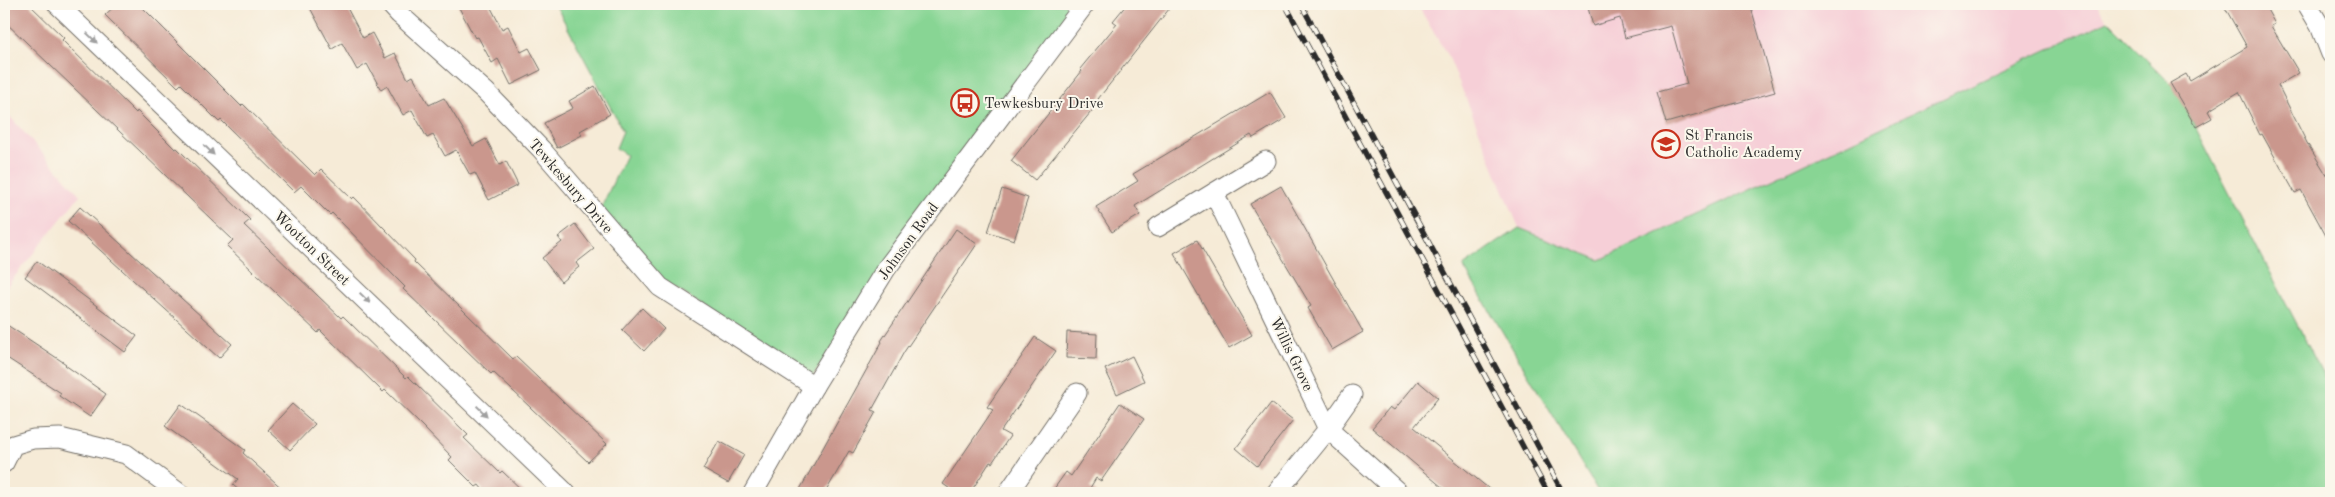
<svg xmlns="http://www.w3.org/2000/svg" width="2335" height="497" viewBox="0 0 2335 497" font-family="'Old Standard TT',serif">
	<rect width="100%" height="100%" fill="#fbf7ec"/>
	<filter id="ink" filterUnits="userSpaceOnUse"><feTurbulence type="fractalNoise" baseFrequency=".02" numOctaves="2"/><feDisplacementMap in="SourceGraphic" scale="10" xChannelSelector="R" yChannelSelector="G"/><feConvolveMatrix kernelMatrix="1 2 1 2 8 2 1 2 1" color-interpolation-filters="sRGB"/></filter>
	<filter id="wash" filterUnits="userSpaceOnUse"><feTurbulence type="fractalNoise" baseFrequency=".0096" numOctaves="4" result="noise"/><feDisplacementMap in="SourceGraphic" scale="20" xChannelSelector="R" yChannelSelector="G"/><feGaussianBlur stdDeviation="1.12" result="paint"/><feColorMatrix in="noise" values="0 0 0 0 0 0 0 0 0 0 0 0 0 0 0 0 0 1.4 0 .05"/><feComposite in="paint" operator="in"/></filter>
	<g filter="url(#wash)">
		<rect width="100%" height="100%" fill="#f6ebd7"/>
		<g fill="#f6cfd7">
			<polygon points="1417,4 2096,4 2108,21 1600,260 1519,228 1450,60"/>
			<polygon points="4,110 80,195 4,290"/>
		</g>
		<g fill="#88d594" stroke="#5a8060">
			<polygon points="555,4 1075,4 811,378 665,281 601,208 626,155 616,148 623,131"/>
			<polygon points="2108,21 2175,88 2331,390 2331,493 1599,493 1463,266 1519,228 1600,260"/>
		</g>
		<g id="blocks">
			<g fill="#ca978d">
				<polygon points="4,4 29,4 64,38 62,40 136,113 137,111 175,149 177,148 250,220 244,225 341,318 343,316 406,378 408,376 468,435 464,438 500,473 502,471 525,493 480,493 483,490 479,485 476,487 449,460 452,457 422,426 385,390 383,392 320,330 318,333 255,273 227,246 233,240 4,21"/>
				<polygon points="117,4 139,4 241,106 243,104 315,175 321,169 352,199 354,197 415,260 414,262 513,359 516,357 607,444 588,462 493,372 491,374 403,289 405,287 332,213 330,215 301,186 294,192 221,120 219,122 181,84 178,87 105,15"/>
				<polygon points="308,4 345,4 363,38 372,33 385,58 395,53 408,79 413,76 429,105 444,98 473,146 486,139 500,165 506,161 518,185 489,200 475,173 470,175 456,150 445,156 433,135 427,138 412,110 403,115 387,86 381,90 367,64 357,70 342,43 332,49"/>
				<polygon points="457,4 489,4 502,29 508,26 521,52 529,48 541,70 511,85 498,59 492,63 478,37 475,38"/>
				<polygon points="1127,4 1173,4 1098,99 1100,101 1035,180 1011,161 1082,71 1080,69 1117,24 1113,21"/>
				<polygon points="1587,4 1750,4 1775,92 1666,123 1657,92 1687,84 1671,26 1625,38 1620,18 1593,26"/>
				<polygon points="2223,4 2264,4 2275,24 2271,26 2299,73 2278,85 2307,143 2331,182 2331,245 2301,190 2295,193 2262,134 2260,135 2239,92 2208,111 2212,118 2196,127 2170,83 2186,74 2190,81 2247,47"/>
				<polygon points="595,86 610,114 580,131 582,135 557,148 544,123 573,108 569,101"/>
				<polygon points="1270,92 1286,118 1253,138 1251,135 1135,206 1140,215 1112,232 1096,207 1138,181 1133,174"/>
				<polygon points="1281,186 1363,332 1332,350 1308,308 1311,306 1250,204"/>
				<polygon points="1002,189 1028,198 1014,240 988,232"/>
				<polygon points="80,207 232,344 219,358 68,221"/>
				<polygon points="575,224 594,249 576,263 579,267 561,282 542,258 562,242 558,237"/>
				<polygon points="956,229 977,244 904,352 872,410 876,412 853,453 849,451 825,493 798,493 882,342 881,341"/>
				<polygon points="1197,240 1252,335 1229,348 1174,253"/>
				<polygon points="37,261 137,336 125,352 25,277"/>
				<polygon points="642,308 664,329 644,351 622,330"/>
				<polygon points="4,323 66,364 65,365 106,394 90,417 59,396 61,393 4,356"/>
				<polygon points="1067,332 1097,334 1096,359 1066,358"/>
				<polygon points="1035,337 1056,351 1001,431 1010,436 992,463 990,462 970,493 956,493 943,484 993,410 987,407"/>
				<polygon points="1132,356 1144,381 1117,394 1105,369"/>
				<polygon points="1418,381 1438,398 1414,427 1494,493 1449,493 1372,428 1390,407 1394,410"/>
				<polygon points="1120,403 1144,419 1101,481 1096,478 1090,488 1097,493 1051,493 1066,472 1071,476"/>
				<polygon points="1271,403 1293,420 1257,466 1236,448"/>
				<polygon points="181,404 245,450 243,453 287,493 242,493 233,485 238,479 165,426"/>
				<polygon points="292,404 315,424 290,450 268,430"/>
				<polygon points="719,441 744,455 728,483 703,469"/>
			</g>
		</g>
	</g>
	<g filter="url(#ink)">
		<use href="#blocks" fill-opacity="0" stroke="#726e67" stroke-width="1"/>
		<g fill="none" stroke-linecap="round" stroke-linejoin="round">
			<defs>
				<g id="street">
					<polyline points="57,4 566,493"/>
					<polyline points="390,4 399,14 486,92 541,149 660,287 814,386"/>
					<polyline points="2307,4 2320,26 2331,54"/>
					<polyline points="1214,193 1328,429 1399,493"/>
					<polyline points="1158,227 1266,161"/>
					<polyline points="4,463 13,445 33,439 60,438 126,454 179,493"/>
					<polyline points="753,493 814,386 886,269 1085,4"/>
					<polyline points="1008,493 1077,393"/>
					<polyline points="1276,493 1328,429 1352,395"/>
				</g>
			</defs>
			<use href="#street" stroke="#726e67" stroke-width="21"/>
			<use href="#street" stroke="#fff" stroke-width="19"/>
			<defs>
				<g id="rail">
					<polyline points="1285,4 1548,493"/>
					<polyline points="1301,4 1563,493"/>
				</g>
			</defs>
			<use href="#rail" stroke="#2b2b2b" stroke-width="5.5"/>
			<use href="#rail" stroke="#fbf7ec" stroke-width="4" stroke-dasharray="11" stroke-linecap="butt"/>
		</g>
		<defs><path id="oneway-solid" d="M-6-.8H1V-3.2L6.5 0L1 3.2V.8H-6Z" transform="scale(1.25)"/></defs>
		<g fill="#a0a0a0">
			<use href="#oneway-solid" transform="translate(92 38) rotate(44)"/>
			<use href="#oneway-solid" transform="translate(209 150) rotate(44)"/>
			<use href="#oneway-solid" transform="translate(365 298) rotate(44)"/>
			<use href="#oneway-solid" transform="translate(482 411) rotate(44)"/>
		</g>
	</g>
	<defs>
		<symbol id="bus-ring" viewBox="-11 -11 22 22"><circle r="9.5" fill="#fbf7ec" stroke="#c8321e" stroke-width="1.5"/><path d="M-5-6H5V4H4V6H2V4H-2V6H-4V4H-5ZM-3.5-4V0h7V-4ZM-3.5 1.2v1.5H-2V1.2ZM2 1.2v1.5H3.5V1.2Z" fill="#c8321e"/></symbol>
		<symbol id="school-ring" viewBox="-11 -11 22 22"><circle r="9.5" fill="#fbf7ec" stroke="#c8321e" stroke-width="1.5"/><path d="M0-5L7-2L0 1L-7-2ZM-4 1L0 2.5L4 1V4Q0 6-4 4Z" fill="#c8321e"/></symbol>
	</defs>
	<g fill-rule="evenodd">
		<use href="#bus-ring" x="949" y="87" width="32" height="32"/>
		<use href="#school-ring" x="1650" y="128" width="32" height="32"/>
	</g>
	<g text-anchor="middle" stroke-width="4" stroke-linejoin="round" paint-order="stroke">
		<g font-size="15" fill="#2b2b2b" stroke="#fbf7ec" text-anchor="start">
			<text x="984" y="108">Tewkesbury Drive</text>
			<text x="1685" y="140">St Francis<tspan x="1685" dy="17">Catholic Academy</tspan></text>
		</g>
		<g font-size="15" fill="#2b2b2b" stroke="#fbf7ec">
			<text transform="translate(571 186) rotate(49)" y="5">Tewkesbury Drive</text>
			<text transform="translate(908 241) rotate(-54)" y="5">Johnson Road</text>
			<text transform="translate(312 248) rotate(44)" y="5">Wootton Street</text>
			<text transform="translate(1292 354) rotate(64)" y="5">Willis Grove</text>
		</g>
	</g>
	<rect width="2335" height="497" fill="none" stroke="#fbf7ec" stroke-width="20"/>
</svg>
